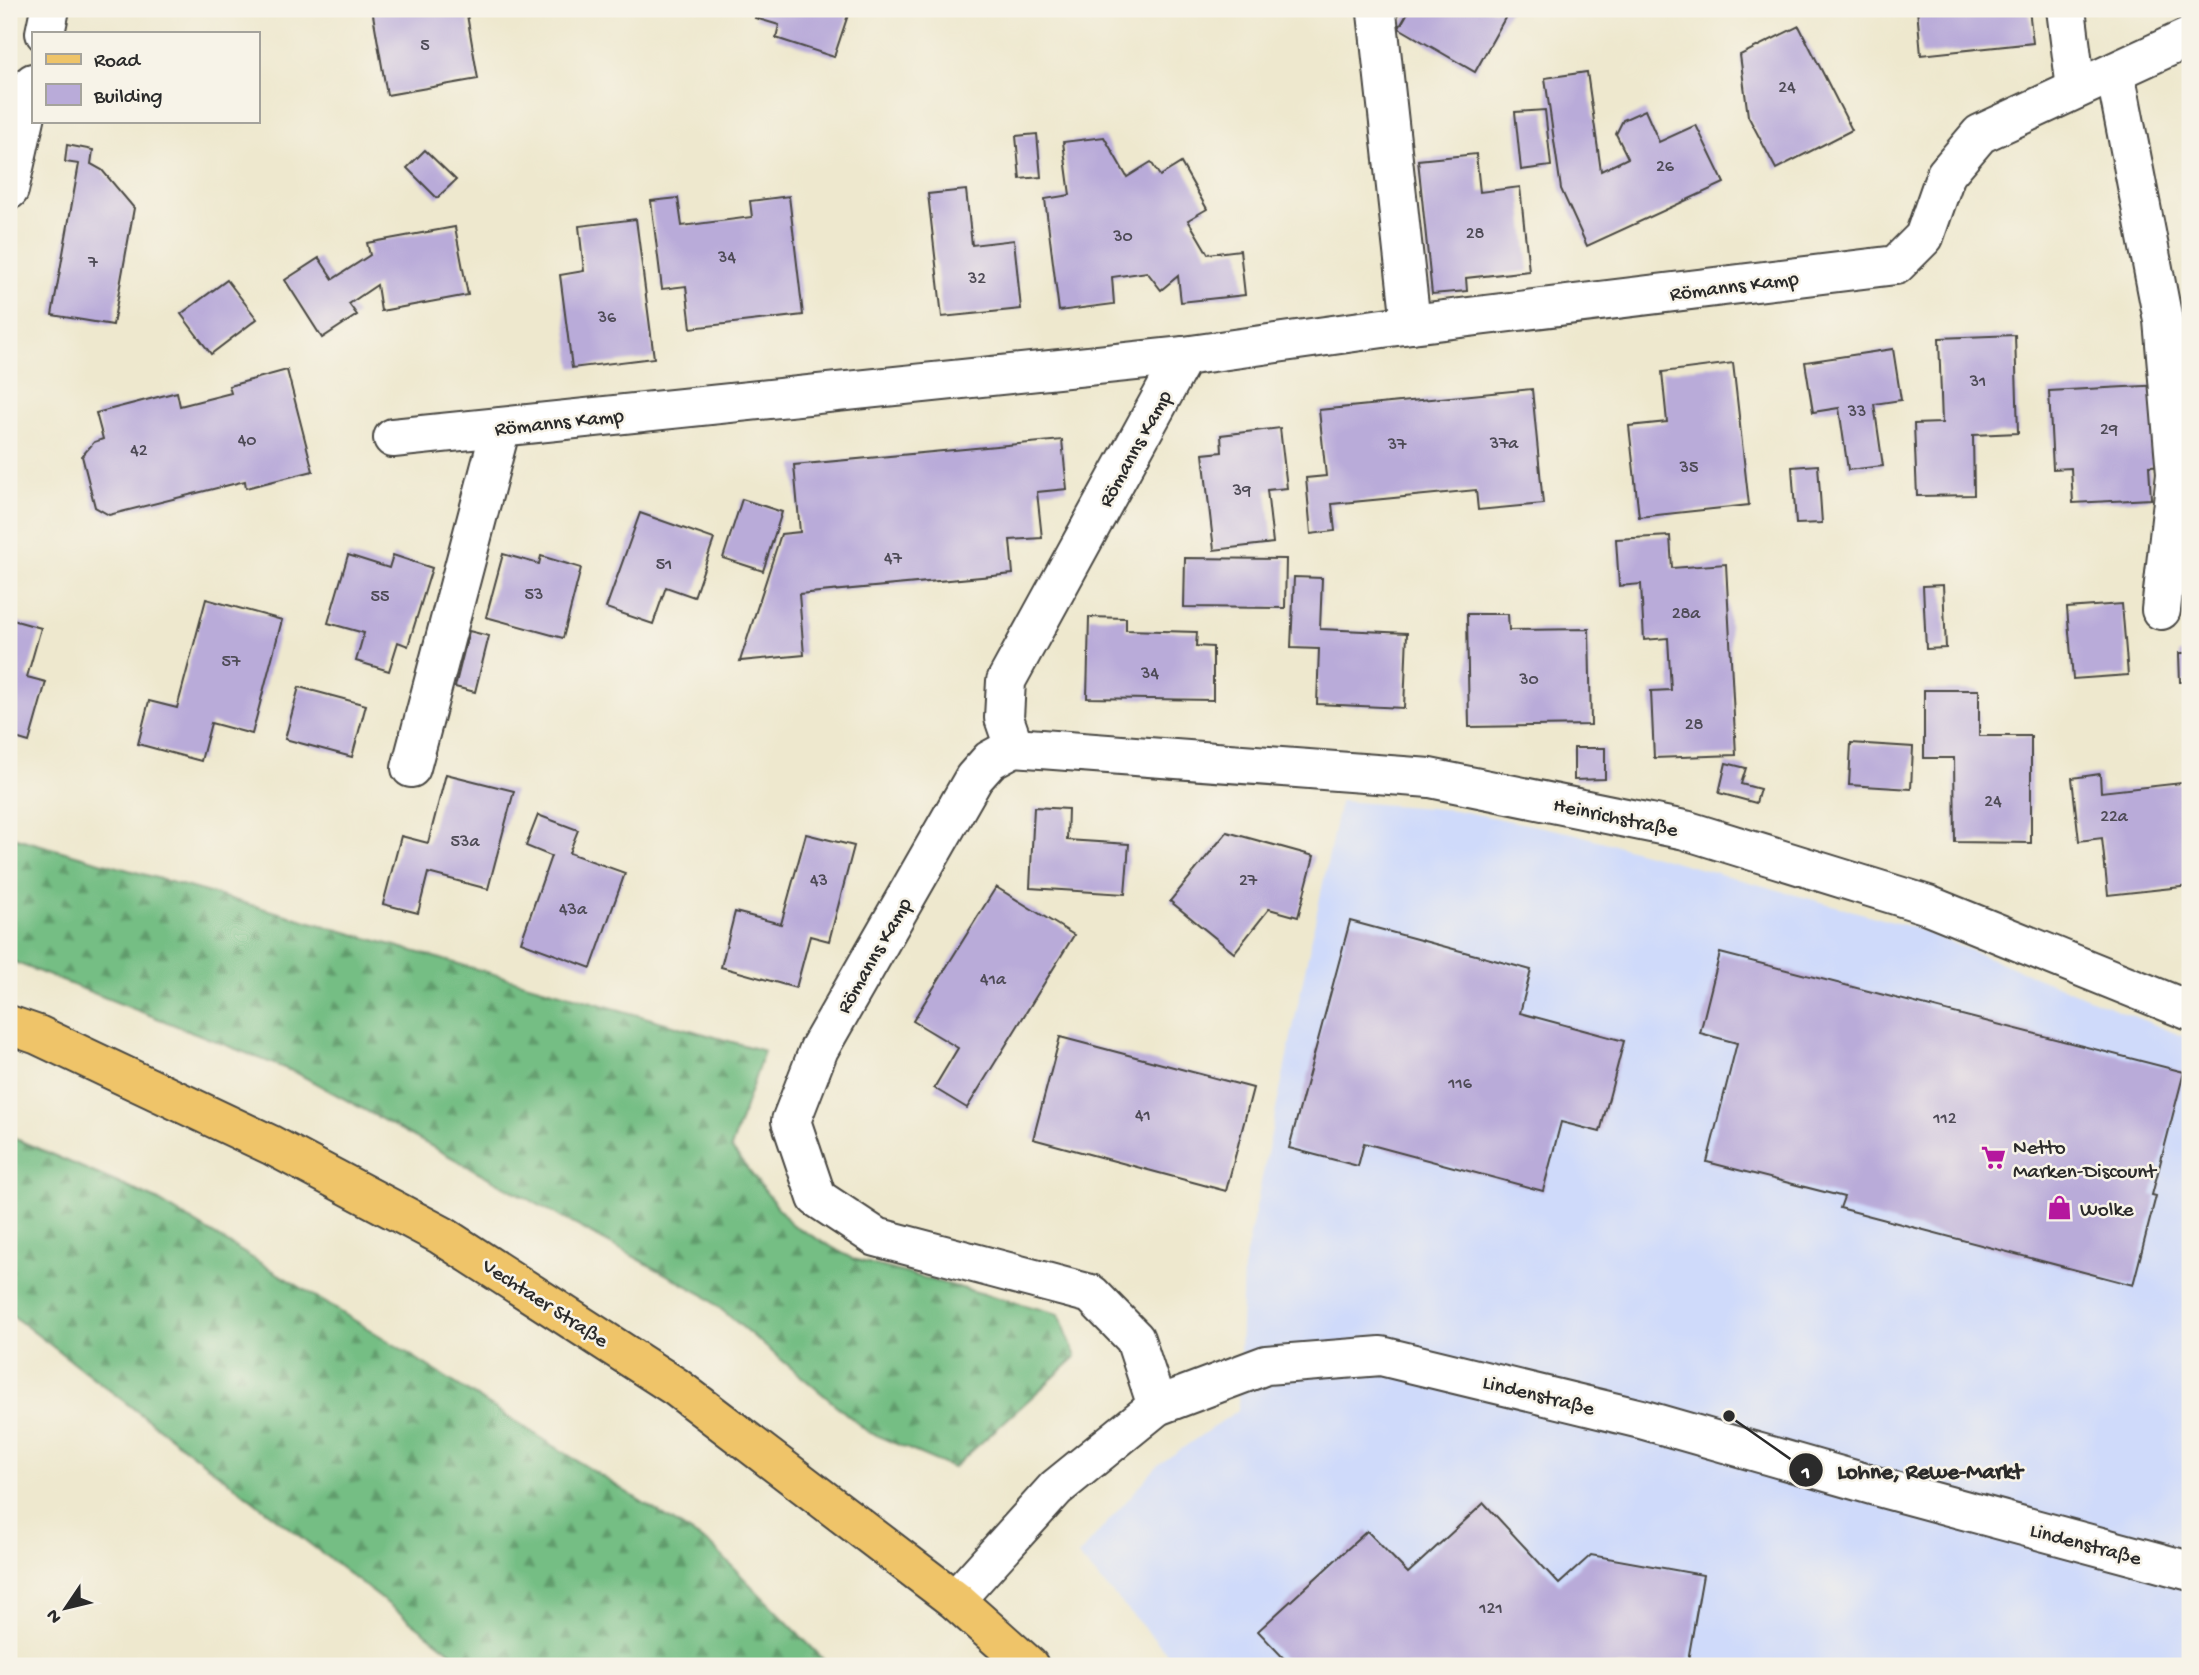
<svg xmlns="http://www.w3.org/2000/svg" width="2199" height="1675" viewBox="0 0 2199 1675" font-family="'Gochi Hand',sans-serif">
	<defs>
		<pattern id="forest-firs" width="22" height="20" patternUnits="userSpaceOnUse" patternTransform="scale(1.75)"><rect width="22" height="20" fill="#75be84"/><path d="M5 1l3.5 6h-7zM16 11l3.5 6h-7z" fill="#609b6c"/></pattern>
	</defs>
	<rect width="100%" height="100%" fill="#f7f3e8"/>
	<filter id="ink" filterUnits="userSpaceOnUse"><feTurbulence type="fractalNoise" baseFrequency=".0143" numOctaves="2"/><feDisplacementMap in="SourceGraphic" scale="14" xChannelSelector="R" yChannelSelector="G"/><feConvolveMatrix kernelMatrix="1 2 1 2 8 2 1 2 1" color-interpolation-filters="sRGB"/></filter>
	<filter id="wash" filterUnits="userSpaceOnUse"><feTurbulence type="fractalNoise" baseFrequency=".00686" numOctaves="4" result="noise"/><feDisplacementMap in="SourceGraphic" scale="28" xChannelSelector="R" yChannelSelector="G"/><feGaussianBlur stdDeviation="1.57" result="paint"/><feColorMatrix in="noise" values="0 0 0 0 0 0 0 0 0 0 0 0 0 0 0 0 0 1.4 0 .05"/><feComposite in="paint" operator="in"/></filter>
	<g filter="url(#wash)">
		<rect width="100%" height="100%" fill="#eee8ce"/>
		<polygon fill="#cfdafa" points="1340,801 1455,810 1572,833 1915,928 2190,1039 2190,1666 1179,1666 1078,1556 1158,1465 1238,1410 1243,1269"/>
		<g fill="url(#forest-firs)" stroke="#507458" stroke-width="2">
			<polygon points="9,836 764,1051 731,1148 791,1224 853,1259 1059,1314 1076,1357 953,1468 868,1432 704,1295 297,1073 9,960"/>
			<polygon points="9,1136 157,1200 390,1342 713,1547 830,1666 469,1666 9,1313"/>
		</g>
		<g id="blocks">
			<g fill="#b9abd9">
				<polygon points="372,9 466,9 478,79 387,95"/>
				<polygon points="758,9 850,9 834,57 776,38 779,25 755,18"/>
				<polygon points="1410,9 1510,9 1475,72 1399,28"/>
				<polygon points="1917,9 2029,9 2033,43 1921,55"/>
				<polygon points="1799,26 1852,130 1776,169 1748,116 1740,55"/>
				<polygon points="1587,72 1601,171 1628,158 1616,134 1623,120 1645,110 1659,142 1696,125 1724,183 1587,246 1561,189 1545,78"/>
				<polygon points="1545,110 1551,166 1521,170 1515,112"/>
				<polygon points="1037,134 1041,177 1020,179 1016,136"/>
				<polygon points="1104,137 1127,177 1151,162 1160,176 1181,163 1207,209 1188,220 1208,254 1240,250 1245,295 1181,302 1178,276 1161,290 1147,272 1112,277 1114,304 1059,311 1045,199 1070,195 1063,142"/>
				<polygon points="67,145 93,150 91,164 102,170 134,208 113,325 52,315 79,164 65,162"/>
				<polygon points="425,150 456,180 437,198 407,168"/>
				<polygon points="1476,154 1480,192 1520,187 1529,271 1466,278 1467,291 1432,294 1418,160"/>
				<polygon points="966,190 972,245 1014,240 1021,309 942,317 928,194"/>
				<polygon points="789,196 803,315 691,328 686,286 662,289 651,201 678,198 682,226 752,217 750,201"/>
				<polygon points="636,219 654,358 572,368 560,275 584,271 579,226"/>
				<polygon points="455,227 468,295 381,311 377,285 349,304 357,315 322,338 285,280 319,258 333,279 370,255 367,243"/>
				<polygon points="227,280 257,319 211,354 181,314"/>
				<polygon points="2015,335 2018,433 1973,435 1974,495 1917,496 1914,424 1942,423 1939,338"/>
				<polygon points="1893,349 1901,400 1874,404 1883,466 1848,470 1839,408 1813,412 1805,362"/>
				<polygon points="1733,363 1749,505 1639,517 1629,426 1667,422 1662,372"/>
				<polygon points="287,370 313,471 246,488 245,481 109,515 95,507 82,456 94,442 103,439 96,413 177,392 180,406 231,393 229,386"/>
				<polygon points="2163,385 2168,465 2149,466 2151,499 2073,503 2071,468 2053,469 2049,391"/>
				<polygon points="1532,389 1543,504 1478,510 1476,490 1332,504 1335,531 1311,534 1306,478 1326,476 1319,410"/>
				<polygon points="1280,428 1287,488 1267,490 1273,543 1214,550 1203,454 1222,452 1221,435"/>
				<polygon points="1062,440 1067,489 1037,492 1042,538 1010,540 1013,574 799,594 804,655 740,661 781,534 800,532 794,465"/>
				<polygon points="1818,465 1822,523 1796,524 1792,467"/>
				<polygon points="742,499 782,512 763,571 723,558"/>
				<polygon points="640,513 714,539 694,597 666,587 653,624 606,608"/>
				<polygon points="1670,536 1672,568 1726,564 1736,755 1654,758 1651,691 1671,690 1668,638 1644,640 1641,584 1619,586 1616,539"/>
				<polygon points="503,554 539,564 541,556 581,568 563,638 486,617"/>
				<polygon points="348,555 389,568 393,555 432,568 408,646 398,642 389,671 356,661 364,633 328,623"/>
				<polygon points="1185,558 1286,559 1285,608 1184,607"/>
				<polygon points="1294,577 1322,578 1320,629 1407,633 1404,708 1317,704 1319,649 1291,648"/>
				<polygon points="1943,585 1946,648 1926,649 1923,586"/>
				<polygon points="206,599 282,620 252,734 211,723 201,761 138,744 149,701 177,708"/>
				<polygon points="2122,604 2128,675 2073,679 2067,608"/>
				<polygon points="1467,614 1508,614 1509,630 1589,629 1591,725 1469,727"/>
				<polygon points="1089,617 1126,618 1126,630 1197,632 1196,646 1213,647 1213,700 1087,698"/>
				<polygon points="9,619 41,628 27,677 46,682 29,742 9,736"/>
				<polygon points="469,631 489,636 475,692 455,687"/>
				<polygon points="2179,653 2190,653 2190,682 2180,682"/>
				<polygon points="299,687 366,705 352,757 285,739"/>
				<polygon points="1924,690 1979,690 1979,736 2031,736 2031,843 1955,842 1954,758 1924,758"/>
				<polygon points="1851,743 1913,747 1911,789 1849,785"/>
				<polygon points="1574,748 1605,748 1605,779 1574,780"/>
				<polygon points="1726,763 1746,768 1741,784 1760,789 1756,803 1719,793"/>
				<polygon points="446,774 514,791 488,889 428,873 418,913 383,904 401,836 428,843"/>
				<polygon points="2100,774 2101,792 2190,782 2190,886 2108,895 2102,838 2079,841 2072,778"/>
				<polygon points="1034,807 1068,809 1067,840 1129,844 1125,894 1030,888"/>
				<polygon points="538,815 578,830 569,853 625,873 591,968 521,942 551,856 526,846"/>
				<polygon points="1227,832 1314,856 1298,917 1269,909 1234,953 1170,901"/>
				<polygon points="806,834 854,846 829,941 810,936 796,988 721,967 735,912 781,924"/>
				<polygon points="996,887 1074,935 967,1108 934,1088 958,1048 913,1021"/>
				<polygon points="1350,921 1531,970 1520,1013 1624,1041 1600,1132 1561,1122 1543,1191 1364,1143 1358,1166 1289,1148"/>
				<polygon points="1720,953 2184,1072 2152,1195 2156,1196 2133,1285 1840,1208 1844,1197 1707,1162 1737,1043 1700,1033"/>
				<polygon points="1060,1037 1253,1088 1226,1191 1033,1139"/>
				<polygon points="1484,1503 1559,1584 1591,1555 1703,1575 1687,1666 1291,1666 1258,1631 1367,1531 1408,1573"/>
			</g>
		</g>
	</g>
	<g filter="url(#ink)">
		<use href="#blocks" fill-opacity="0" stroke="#484743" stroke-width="2"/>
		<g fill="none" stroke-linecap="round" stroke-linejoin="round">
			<defs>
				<g id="minor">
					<polyline points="2066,9 2076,89"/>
					<polyline points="1377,13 1411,324"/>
					<polyline points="45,33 50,9"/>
					<polyline points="2115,72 2163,320 2176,474 2161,610"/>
					<polyline points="9,190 33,83"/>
					<polyline points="393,438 1184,356"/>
					<polyline points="1014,747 1430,778 1685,830 1928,905 2190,1011"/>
					<polyline points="411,768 501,427"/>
					<polyline points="1157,1406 1135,1339 1091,1294 876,1237 817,1198 791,1121 819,1049 974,778 990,760 1014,747 1004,718 1006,681 1184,356 1411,324 1896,265 1924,237 1946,174 1980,134 2190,37"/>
					<polyline points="955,1600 1056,1488 1157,1406 1266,1365 1381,1356 1641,1419 1886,1489 2190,1571"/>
				</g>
				<polyline id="major" points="9,1025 38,1035 271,1145 441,1235 676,1387 955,1600 1029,1666"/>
			</defs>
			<use href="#minor" stroke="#484743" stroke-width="42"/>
			<use href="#major" stroke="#484743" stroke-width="42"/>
			<use href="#minor" stroke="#fff" stroke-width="38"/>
			<use href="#major" stroke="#efc469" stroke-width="38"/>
		</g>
	</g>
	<defs>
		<symbol id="supermarket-bare" viewBox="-9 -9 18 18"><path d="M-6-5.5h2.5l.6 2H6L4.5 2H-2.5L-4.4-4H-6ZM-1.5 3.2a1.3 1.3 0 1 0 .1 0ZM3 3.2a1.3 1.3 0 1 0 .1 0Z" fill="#b5179e" stroke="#f7f3e8" stroke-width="2.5" paint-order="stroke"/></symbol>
		<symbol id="shop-bare" viewBox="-9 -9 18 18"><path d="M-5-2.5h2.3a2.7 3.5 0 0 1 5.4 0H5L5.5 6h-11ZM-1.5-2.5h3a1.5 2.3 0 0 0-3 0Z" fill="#b5179e" stroke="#f7f3e8" stroke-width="2.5" paint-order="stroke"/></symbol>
	</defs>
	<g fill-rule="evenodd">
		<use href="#supermarket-bare" x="1976" y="1140" width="35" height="35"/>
		<use href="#shop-bare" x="2042" y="1190" width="35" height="35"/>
	</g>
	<g text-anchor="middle" stroke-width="5" stroke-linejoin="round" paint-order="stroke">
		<g font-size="18" fill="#4e4b56">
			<text x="425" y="50">5</text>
			<text x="1787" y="92">24</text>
			<text x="1665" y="171">26</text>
			<text x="1475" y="238">28</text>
			<text x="1123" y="241">30</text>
			<text x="727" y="262">34</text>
			<text x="93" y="267">7</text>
			<text x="977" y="283">32</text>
			<text x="607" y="322">36</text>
			<text x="1978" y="386">31</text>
			<text x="1857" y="416">33</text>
			<text x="2109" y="434">29</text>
			<text x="247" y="445">40</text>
			<text x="1504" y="448">37a</text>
			<text x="1397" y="449">37</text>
			<text x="139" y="455">42</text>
			<text x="1689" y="472">35</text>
			<text x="1242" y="495">39</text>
			<text x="893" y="563">47</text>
			<text x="664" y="569">51</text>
			<text x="534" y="599">53</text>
			<text x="380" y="601">55</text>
			<text x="1686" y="618">28a</text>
			<text x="231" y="666">57</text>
			<text x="1150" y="678">34</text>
			<text x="1529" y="684">30</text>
			<text x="1694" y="729">28</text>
			<text x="1993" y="806">24</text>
			<text x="2114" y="821">22a</text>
			<text x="465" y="846">53a</text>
			<text x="819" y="885">43</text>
			<text x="1248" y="885">27</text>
			<text x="573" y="914">43a</text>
			<text x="993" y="984">41a</text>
			<text x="1460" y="1088">116</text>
			<text x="1143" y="1120">41</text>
			<text x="1945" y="1123">112</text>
			<text x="1491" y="1613">121</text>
		</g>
		<g font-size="21" fill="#2b2b2b" stroke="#f7f3e8">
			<text transform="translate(1734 285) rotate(-7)" y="7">Römanns Kamp</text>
			<text transform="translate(559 421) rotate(-6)" y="7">Römanns Kamp</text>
			<text transform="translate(1134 448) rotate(-61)" y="7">Römanns Kamp</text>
			<text transform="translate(1616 816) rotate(12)" y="7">Heinrichstraße</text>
			<text transform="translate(873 955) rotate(-60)" y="7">Römanns Kamp</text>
			<text transform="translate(546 1302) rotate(33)" y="7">Vechtaer Straße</text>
			<text transform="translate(1539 1394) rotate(14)" y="7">Lindenstraße</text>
			<text transform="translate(2086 1543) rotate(15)" y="7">Lindenstraße</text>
		</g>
		<g font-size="21" fill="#2b2b2b" stroke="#f7f3e8" text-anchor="start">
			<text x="2013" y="1153">Netto<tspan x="2013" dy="24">Marken-Discount</tspan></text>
			<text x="2080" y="1215">Wolke</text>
		</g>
	</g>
	<path fill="none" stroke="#2b2b2b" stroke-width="2.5" d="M1729 1416L1806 1470"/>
	<g fill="#2b2b2b" stroke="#f7f3e8" stroke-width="2.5">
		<circle cx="1729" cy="1416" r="7"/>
		<circle cx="1806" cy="1470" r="18"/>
	</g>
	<g font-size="21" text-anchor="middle" font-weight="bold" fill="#fff">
		<text x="1806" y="1478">1</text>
	</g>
	<g font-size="23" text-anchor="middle" font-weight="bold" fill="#2b2b2b" stroke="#f7f3e8" stroke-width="5" stroke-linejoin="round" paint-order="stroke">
		<text x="1930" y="1478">Lohne, Rewe-Markt</text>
	</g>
	<rect width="2199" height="1675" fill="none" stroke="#f7f3e8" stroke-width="35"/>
	<rect x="32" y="32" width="228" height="91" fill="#f7f3e8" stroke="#a5a39c" stroke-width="2"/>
	<rect x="46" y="54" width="35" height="10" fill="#efc469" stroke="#a5a39c" stroke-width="2"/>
	<text x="94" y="66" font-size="21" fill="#2b2b2b">Road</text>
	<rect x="46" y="84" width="35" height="21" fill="#b9abd9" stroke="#a5a39c" stroke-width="2"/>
	<text x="94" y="102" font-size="21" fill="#2b2b2b">Building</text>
	<g transform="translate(66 1608) rotate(235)" stroke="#f7f3e8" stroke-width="5" paint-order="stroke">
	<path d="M0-5L12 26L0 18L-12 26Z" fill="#2b2b2b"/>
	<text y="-10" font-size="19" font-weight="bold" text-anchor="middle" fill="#2b2b2b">N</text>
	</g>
</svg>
